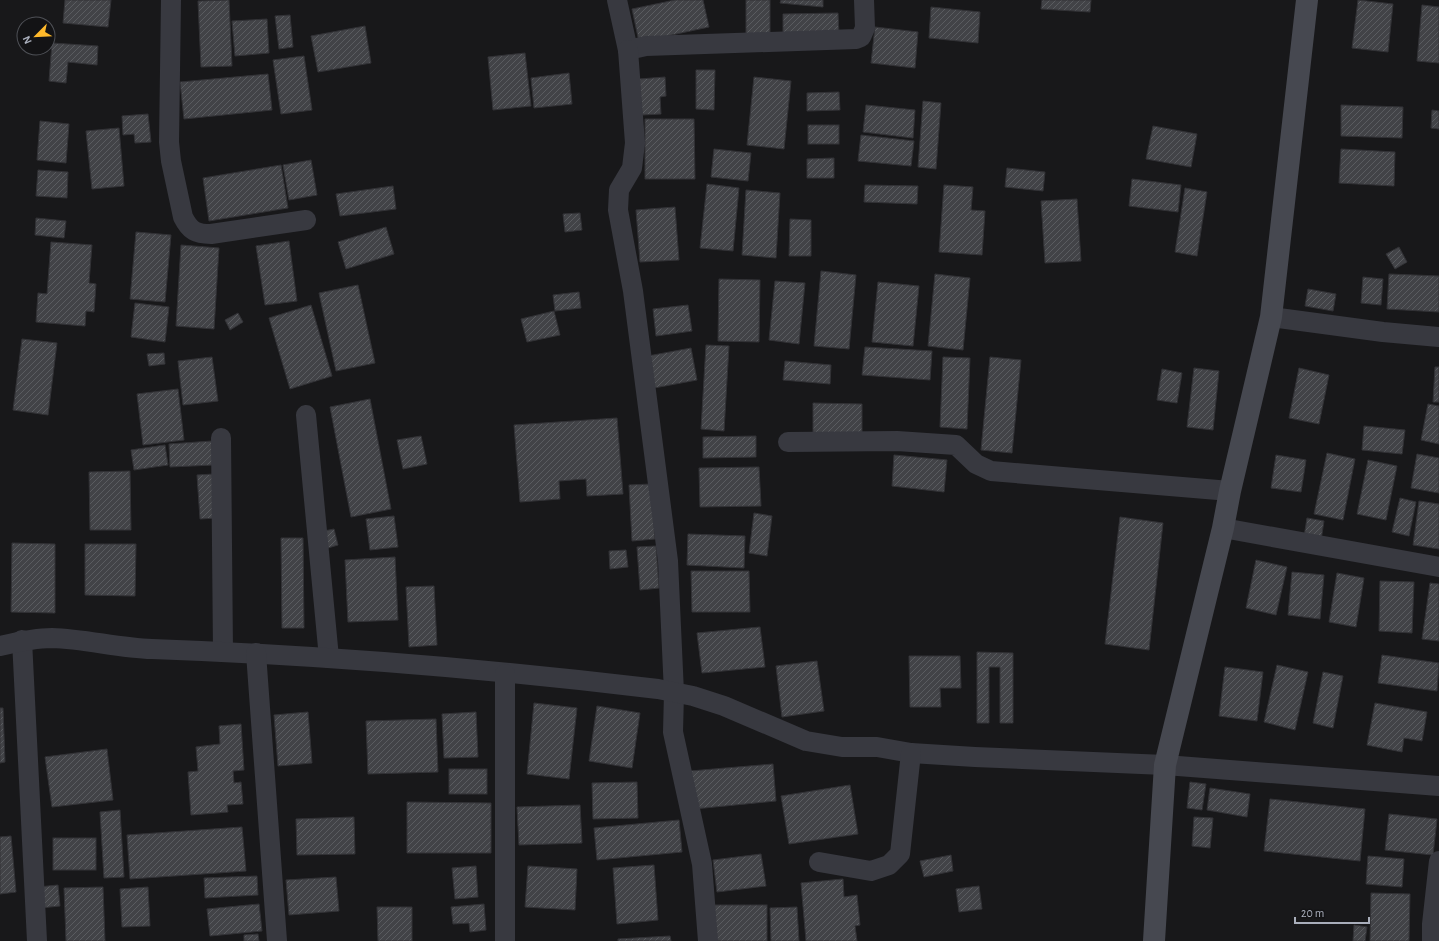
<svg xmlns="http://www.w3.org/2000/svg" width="1439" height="941" viewBox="0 0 1439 941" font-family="'Alegreya Sans',sans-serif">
	<defs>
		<pattern id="building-hatch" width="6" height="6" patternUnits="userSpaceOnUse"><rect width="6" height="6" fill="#424347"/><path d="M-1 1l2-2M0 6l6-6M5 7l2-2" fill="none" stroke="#5a5c60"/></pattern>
	</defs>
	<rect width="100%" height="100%" fill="#18181a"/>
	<g fill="url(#building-hatch)" stroke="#323236">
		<polygon points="65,0 111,0 108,27 63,23"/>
		<polygon points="229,0 232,66 201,67 198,1"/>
		<polygon points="675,0 703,0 709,27 639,42 632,9"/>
		<rect x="746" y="0" width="24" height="35"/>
		<polygon points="781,0 823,0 823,7 780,3"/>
		<polygon points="1042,0 1091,0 1090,12 1041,9"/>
		<polygon points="1358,0 1393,4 1388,52 1352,48"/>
		<polygon points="1422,5 1439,7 1439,63 1417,61"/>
		<polygon points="931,7 980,12 978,43 929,38"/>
		<polygon points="838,13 839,35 783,36 783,14"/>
		<polygon points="290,15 293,47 279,49 275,16"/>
		<polygon points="267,19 269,53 235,56 232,21"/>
		<polygon points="365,26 371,63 318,72 311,36"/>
		<polygon points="875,27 918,32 915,68 871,63"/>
		<polygon points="52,43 98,46 97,65 68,62 66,83 49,81"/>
		<polygon points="525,53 531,106 493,110 488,57"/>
		<polygon points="304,56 312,110 281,114 273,60"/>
		<polygon points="696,70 715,70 714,110 696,109"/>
		<polygon points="569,73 572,104 534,108 531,78"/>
		<polygon points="268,74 272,110 184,119 180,82"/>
		<polygon points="665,77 666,96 660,97 661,114 642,115 639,79"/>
		<polygon points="754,77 791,81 784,149 747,145"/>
		<polygon points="839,92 840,110 807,111 807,93"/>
		<polygon points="923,101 941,103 936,169 918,167"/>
		<polygon points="866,105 915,110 913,138 863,132"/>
		<polygon points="1341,105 1403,107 1402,138 1341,136"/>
		<polygon points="1432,110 1439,111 1439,129 1431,128"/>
		<polygon points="148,114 151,142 135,143 134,134 123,135 122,116"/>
		<polygon points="645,119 694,119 695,179 645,179"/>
		<polygon points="40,121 69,124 66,163 37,160"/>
		<rect x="808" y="125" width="31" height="19"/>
		<polygon points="1153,126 1197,134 1191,167 1146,159"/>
		<polygon points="119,128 124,186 92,189 86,131"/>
		<polygon points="861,135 914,141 911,166 858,161"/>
		<polygon points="714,149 751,153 748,181 711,177"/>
		<polygon points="1341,149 1395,152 1394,186 1339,183"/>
		<polygon points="834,158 834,178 807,178 807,159"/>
		<polygon points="311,160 317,195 289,200 283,165"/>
		<polygon points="281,165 288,208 209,221 203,178"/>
		<polygon points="1007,168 1045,172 1043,191 1005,187"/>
		<polygon points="38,170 68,172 67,198 36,196"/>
		<polygon points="1132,179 1181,185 1178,212 1129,206"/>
		<polygon points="707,184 739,188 733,251 700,248"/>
		<polygon points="865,185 918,186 917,204 864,202"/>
		<polygon points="944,185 973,187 971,210 985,211 982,255 939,252"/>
		<polygon points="393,186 396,209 340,216 336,194"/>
		<polygon points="1185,188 1207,192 1197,256 1175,252"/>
		<polygon points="746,190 780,193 776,258 742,255"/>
		<polygon points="1077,199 1081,261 1045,263 1041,201"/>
		<polygon points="675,207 679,260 640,262 636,210"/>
		<polygon points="580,213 582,230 565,232 563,214"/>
		<polygon points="36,218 66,221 64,238 35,235"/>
		<polygon points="790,219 811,220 811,256 789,256"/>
		<polygon points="386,227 394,254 346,269 338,242"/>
		<polygon points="136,232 171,235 165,302 130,299"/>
		<polygon points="289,241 297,301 265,305 256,246"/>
		<polygon points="51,242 92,245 89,283 96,284 94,312 86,311 85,326 36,322 38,293 47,294"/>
		<polygon points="181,245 219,248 214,329 176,326"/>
		<polygon points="1399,247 1407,262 1395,269 1386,254"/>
		<polygon points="821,271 856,275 849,349 814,346"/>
		<polygon points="935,274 970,278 963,350 928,346"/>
		<polygon points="1389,274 1439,276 1439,312 1387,309"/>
		<polygon points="1363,277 1383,279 1381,305 1361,303"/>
		<polygon points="719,279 760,280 759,342 718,341"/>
		<polygon points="775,281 805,283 799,344 769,340"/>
		<polygon points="878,282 919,286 913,346 872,342"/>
		<polygon points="358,285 375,363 336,371 319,293"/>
		<polygon points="1308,289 1336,294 1333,311 1305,306"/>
		<polygon points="579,292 581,308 555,311 553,295"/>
		<polygon points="135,303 169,307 165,342 131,337"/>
		<polygon points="311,305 332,376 290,389 269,318"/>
		<polygon points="688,305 692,331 656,336 653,309"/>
		<polygon points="554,311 560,335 527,342 521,319"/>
		<polygon points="238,313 243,322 230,330 225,320"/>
		<polygon points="22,339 57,343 48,415 13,410"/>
		<polygon points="706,345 729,346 724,431 701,429"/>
		<polygon points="865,347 932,351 930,380 862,375"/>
		<polygon points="691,348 697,380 654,388 648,356"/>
		<polygon points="164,353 165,364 149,366 147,354"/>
		<polygon points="212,357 218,401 183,405 178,361"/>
		<polygon points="943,357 970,358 967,429 940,427"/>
		<polygon points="990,357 1021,360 1012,453 981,450"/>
		<polygon points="785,361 831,365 830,384 783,380"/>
		<polygon points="1435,367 1439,367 1439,402 1433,402"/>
		<polygon points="1194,368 1219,371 1213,430 1187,427"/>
		<polygon points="1299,368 1329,375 1319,424 1289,418"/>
		<polygon points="1162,369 1182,373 1177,403 1157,400"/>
		<polygon points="178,389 184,440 143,445 137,394"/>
		<polygon points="370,399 391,509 351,517 330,407"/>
		<polygon points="813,403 862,404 862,434 813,433"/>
		<polygon points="1428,404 1439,406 1439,444 1421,440"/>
		<polygon points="617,418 623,494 587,496 586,479 559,481 560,499 520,502 514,425"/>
		<polygon points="1364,426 1405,430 1402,454 1362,450"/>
		<polygon points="421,436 427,464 403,469 397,440"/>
		<polygon points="756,436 756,457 703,458 703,437"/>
		<polygon points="212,441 213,465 170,467 169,444"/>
		<polygon points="165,445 168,465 134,470 131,450"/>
		<polygon points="1327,453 1355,459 1343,520 1314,514"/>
		<polygon points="1417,454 1439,458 1439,493 1411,488"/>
		<polygon points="894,455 947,460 944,492 892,486"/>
		<polygon points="1276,455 1306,460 1301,492 1271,488"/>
		<polygon points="1368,460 1397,466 1386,520 1357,514"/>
		<polygon points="759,467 761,506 700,507 699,468"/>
		<polygon points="130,471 131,530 90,530 89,472"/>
		<polygon points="214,474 217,518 200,519 197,475"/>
		<polygon points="651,484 655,539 632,541 629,485"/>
		<polygon points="1400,498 1416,502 1409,536 1392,532"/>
		<polygon points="1419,501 1439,504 1439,549 1413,545"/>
		<polygon points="754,513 772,516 767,556 749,553"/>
		<polygon points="394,516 398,547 370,550 366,519"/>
		<polygon points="1120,517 1163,523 1149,650 1105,644"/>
		<polygon points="1307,518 1324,521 1321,540 1304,537"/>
		<polygon points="334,529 338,545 328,548 324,531"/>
		<polygon points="688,534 745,536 744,568 687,565"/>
		<polygon points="281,538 303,538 304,628 282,628"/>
		<polygon points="12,543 55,544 55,613 11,612"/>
		<polygon points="85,544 136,544 135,596 85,595"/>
		<polygon points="656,546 659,588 640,590 637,547"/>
		<polygon points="626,550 628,567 610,569 609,551"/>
		<polygon points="395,557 398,620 348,622 345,560"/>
		<polygon points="1256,560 1287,567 1276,615 1246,608"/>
		<polygon points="691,571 749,571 750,612 692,612"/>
		<polygon points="1292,572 1324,575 1320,619 1288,615"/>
		<polygon points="1337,573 1364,578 1356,627 1329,622"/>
		<polygon points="1380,581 1414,582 1412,633 1379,631"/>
		<polygon points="1430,583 1439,584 1439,641 1422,639"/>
		<polygon points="434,586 437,645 409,647 406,587"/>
		<polygon points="760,627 765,667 702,673 697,633"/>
		<polygon points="977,652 1013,653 1013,723 1000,723 1000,667 989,667 989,723 977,723"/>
		<polygon points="1382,655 1439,663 1437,691 1378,683"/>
		<polygon points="909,656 960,656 961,688 940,688 941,707 910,707"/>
		<polygon points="817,661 824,711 782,717 776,666"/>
		<polygon points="1277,665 1308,672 1295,730 1264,722"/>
		<polygon points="1225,667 1263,672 1257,721 1219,716"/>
		<polygon points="1323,672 1343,676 1333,728 1313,723"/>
		<polygon points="534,703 577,708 569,779 527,774"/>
		<polygon points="1375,703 1427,712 1422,741 1404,738 1402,752 1367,745"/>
		<polygon points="597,706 640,713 632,768 589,761"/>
		<polygon points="0,708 3,708 5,762 0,763"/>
		<polygon points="308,712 312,763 278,766 274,715"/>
		<polygon points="476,712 478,757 444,758 442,714"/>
		<polygon points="436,719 438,772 368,774 366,721"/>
		<polygon points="241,724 244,770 233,771 234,783 241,782 243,804 227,805 228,812 191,815 188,772 198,771 196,747 220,744 219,726"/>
		<polygon points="107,749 113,800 52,807 45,757"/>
		<polygon points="773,764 776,801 694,809 690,771"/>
		<rect x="449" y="769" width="38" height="25"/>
		<polygon points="637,782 638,818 593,819 592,783"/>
		<polygon points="1190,782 1206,784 1202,810 1187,808"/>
		<polygon points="850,785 858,834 789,844 781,796"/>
		<polygon points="1210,788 1250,794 1247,817 1207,810"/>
		<polygon points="1270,799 1365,809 1360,861 1264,851"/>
		<polygon points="407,802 491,803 491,853 407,853"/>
		<polygon points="580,805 582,843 519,845 517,807"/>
		<polygon points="120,810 124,877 104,878 100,812"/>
		<polygon points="1389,814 1437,819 1433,855 1385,850"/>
		<polygon points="354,817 355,854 297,855 296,819"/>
		<polygon points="1194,817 1213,818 1210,848 1192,846"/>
		<polygon points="679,820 682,852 597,860 594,828"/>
		<polygon points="242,827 246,871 130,879 127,835"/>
		<polygon points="11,836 16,892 0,894 0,837"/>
		<rect x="53" y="838" width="43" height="32"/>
		<polygon points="761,854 766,886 717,892 713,860"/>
		<polygon points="951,855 953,871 924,877 920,861"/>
		<polygon points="1368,856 1404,859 1402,887 1366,884"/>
		<polygon points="654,865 658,920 617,924 613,868"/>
		<polygon points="476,866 478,897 455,899 452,868"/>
		<polygon points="528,866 577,869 575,910 525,907"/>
		<polygon points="257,876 258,895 205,898 204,878"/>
		<polygon points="336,877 339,911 289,915 286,880"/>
		<polygon points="843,879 844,897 857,895 860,925 855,926 857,941 806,941 801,883"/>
		<polygon points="58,885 60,906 40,908 38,887"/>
		<polygon points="979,886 982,909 959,912 956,889"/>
		<polygon points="103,887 105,941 66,941 64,888"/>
		<polygon points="148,887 150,926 122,927 120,889"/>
		<polygon points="1371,893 1410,894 1409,941 1370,941"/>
		<polygon points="259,904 262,931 210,936 207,909"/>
		<polygon points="484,904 486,930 470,932 469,923 453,924 451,907"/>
		<rect x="714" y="905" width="53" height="36"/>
		<polygon points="377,907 412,907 412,941 378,941"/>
		<polygon points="797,907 799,941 771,941 770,908"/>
		<polygon points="1354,925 1367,927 1365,941 1353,941"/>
		<polygon points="258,934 259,941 244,941 244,935"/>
		<polygon points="670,936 671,941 618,941 618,939"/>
	</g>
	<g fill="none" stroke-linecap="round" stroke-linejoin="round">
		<g stroke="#383940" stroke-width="20">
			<path d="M171,0L169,142L171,161L183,217C190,231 196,234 211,234L306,220"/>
			<polyline points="617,0 628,50 646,46 856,39 861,37 865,28 864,0"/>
			<polyline points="628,50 635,143 632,168 619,190 618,210 633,291 668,561 674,693 673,732 702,864 708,941"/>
			<polyline points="1271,317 1383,332 1439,337"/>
			<polyline points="306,415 329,658"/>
			<polyline points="221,438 223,652"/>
			<polyline points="788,442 897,441 956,445 976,464 991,471 1230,491"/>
			<polyline points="1223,528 1439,567"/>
			<polyline points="22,640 37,941"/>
			<path d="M0,646C17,642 35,638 52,638C86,639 118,648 152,649C321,655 490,669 658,689L693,696L724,706L806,741L842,747H877L911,753L975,757L1165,765L1439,786"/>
			<polyline points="256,653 277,941"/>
			<polyline points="819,862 871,871 889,865 900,854 911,753"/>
			<polyline points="505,941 505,674"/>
			<polyline points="1432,941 1432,924 1439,861"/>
		</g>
		<polyline stroke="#464850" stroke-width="22" points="1154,941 1165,765 1223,528 1230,491 1271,317 1307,0"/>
	</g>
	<g transform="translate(36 36) rotate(246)"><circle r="19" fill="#131315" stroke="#4f5157"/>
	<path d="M0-3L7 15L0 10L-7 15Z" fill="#ffb92b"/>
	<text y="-6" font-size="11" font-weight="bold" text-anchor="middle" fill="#a9aebb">N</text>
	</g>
	<path d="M1295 917v6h74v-6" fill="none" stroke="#a9aebb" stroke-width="2"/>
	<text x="1301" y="917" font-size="12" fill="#a9aebb" stroke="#131315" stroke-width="3" paint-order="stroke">20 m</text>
</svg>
